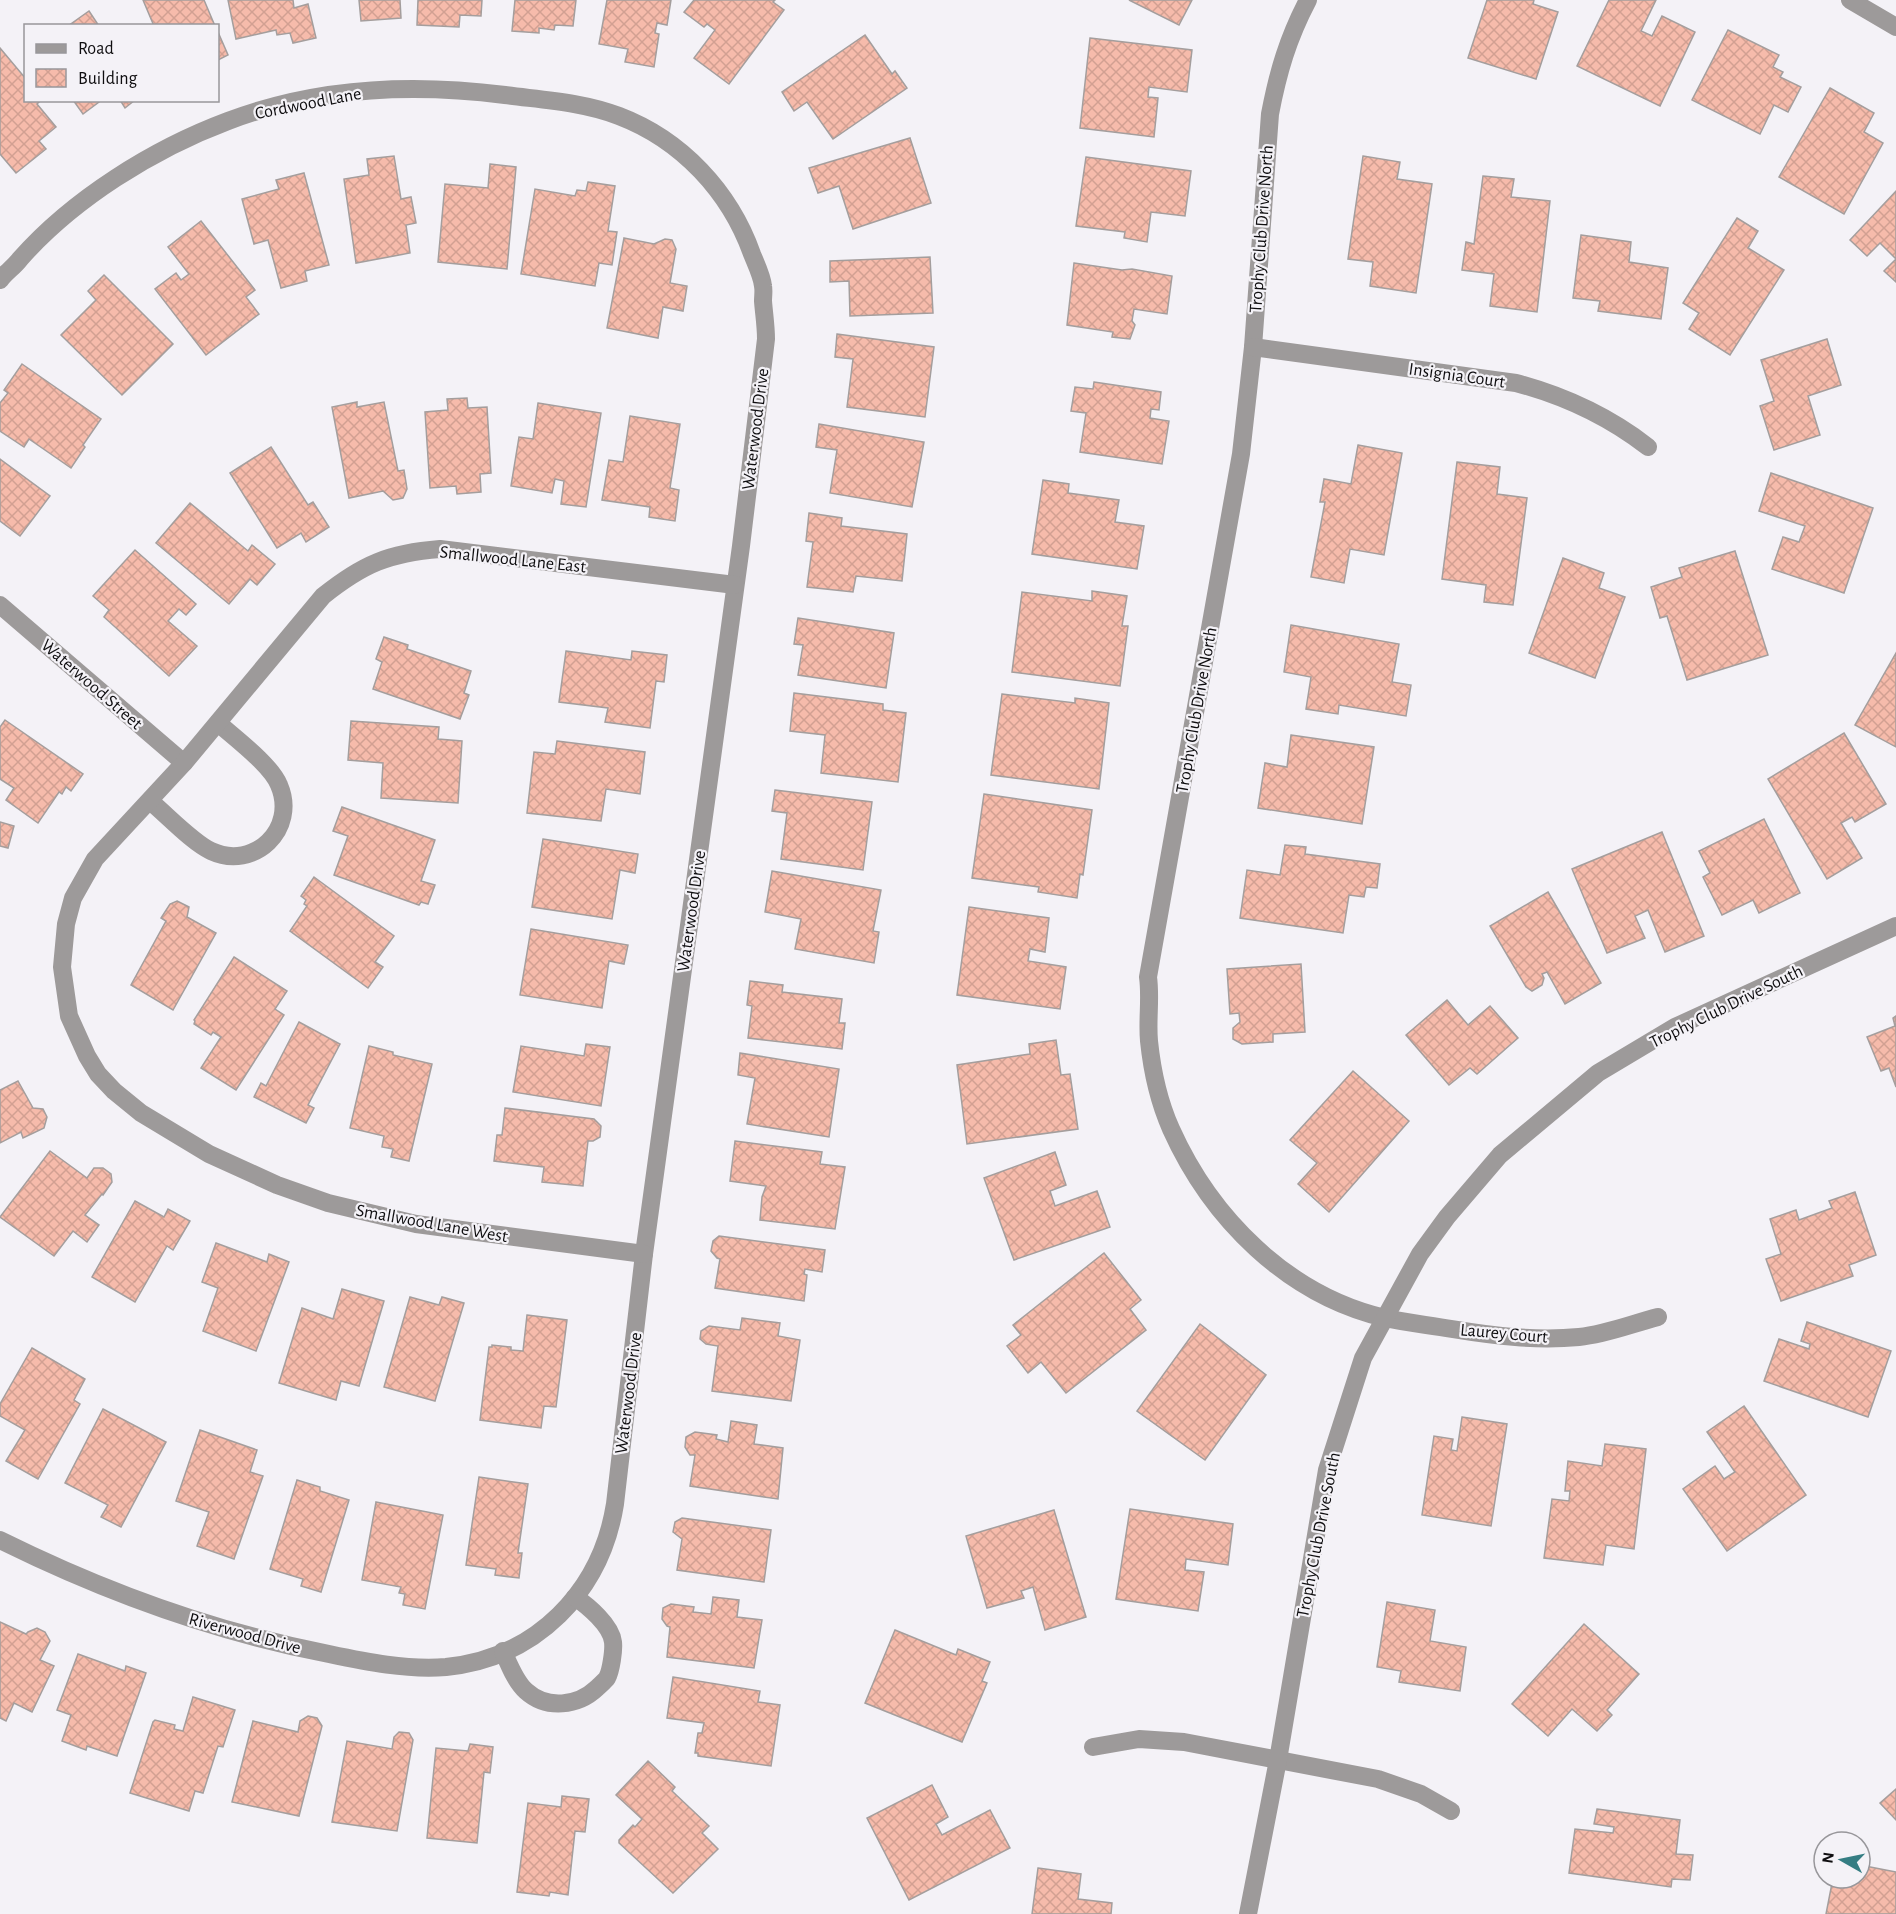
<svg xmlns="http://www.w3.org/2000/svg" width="1896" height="1914" viewBox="0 0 1896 1914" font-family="'Alegreya Sans',sans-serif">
	<defs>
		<pattern id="building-cross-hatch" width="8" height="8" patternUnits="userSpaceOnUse" patternTransform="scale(1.5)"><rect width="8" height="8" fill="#f6bbab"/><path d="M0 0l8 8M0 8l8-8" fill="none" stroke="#d2a092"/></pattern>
	</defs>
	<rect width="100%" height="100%" fill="#f4f2f7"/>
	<g fill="url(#building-cross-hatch)" stroke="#a49e9d" stroke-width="1.5">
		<polygon points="143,0 204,0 215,26 154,26"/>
		<polygon points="228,0 293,0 294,8 308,4 316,38 293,43 290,33 277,35 276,30 236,39"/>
		<polygon points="359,0 400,0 401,18 361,21"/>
		<polygon points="418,0 482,0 481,16 460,15 459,27 417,25"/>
		<polygon points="515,0 576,0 573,26 555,25 554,30 539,28 539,33 512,31"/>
		<polygon points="607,0 671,0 667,25 657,23 655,33 659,34 654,67 625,62 628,49 599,44"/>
		<polygon points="694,0 775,0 773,2 784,10 729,84 694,58 715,30 707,24 704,27 684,12"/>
		<polygon points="1129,0 1192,0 1179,25"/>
		<polygon points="1487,0 1534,0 1533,4 1558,12 1536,79 1468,58"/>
		<polygon points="1609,0 1656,0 1641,31 1652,36 1662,16 1695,32 1660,106 1577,66"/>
		<polygon points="89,11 99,26 68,26"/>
		<polygon points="1728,30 1779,55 1773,67 1783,72 1780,77 1801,87 1788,112 1774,105 1760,134 1692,100"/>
		<polygon points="218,32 228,55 218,60"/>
		<polygon points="865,35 892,74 895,71 907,88 833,139 807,102 794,111 782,92"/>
		<polygon points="1090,38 1192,50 1187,92 1149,87 1148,97 1158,98 1154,137 1080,128"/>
		<polygon points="0,48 26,79 26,100 41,100 37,104 56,127 39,141 46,149 16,173 0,154"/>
		<polygon points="1830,88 1874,113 1864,132 1883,143 1844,214 1779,177"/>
		<polygon points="73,100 98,100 99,102 83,114"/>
		<polygon points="120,100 135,100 125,108"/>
		<polygon points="910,138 931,203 853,229 839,186 818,193 809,168"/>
		<polygon points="394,156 401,199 411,197 416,223 406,225 410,253 356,263 344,179 369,175 367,159"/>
		<polygon points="1363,156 1400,162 1397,179 1432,184 1416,293 1370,286 1373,262 1348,259"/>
		<polygon points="1086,157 1191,171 1185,216 1151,212 1147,242 1124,238 1125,232 1076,226"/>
		<polygon points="490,164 516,167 507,269 438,262 445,184 488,188"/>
		<polygon points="304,173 329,265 305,271 307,281 281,288 268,240 254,244 242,199 279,189 276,180"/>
		<polygon points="1483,176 1514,179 1511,197 1550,201 1537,312 1490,306 1494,274 1462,270 1466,242 1474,244"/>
		<polygon points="588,182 615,186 608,231 617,232 612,265 599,263 595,286 521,274 535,189 575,196 577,190 586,191"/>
		<polygon points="1896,191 1896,282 1884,271 1896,259 1880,243 1867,256 1850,240"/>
		<polygon points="1737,218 1758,231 1748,248 1784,270 1730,355 1689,329 1699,313 1683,303"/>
		<polygon points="201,221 255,290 246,297 259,314 206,355 155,289 176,273 181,280 189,274 168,247"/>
		<polygon points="1581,235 1631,242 1629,262 1668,268 1661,319 1598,311 1600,301 1573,298"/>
		<polygon points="624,238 654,244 665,239 672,240 676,249 670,283 687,286 683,311 663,307 658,338 607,328"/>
		<polygon points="930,257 933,313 850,316 849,281 830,282 830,261"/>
		<polygon points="1074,263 1122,270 1132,269 1172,276 1167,314 1134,309 1132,321 1135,325 1130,339 1112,337 1113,332 1067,325"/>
		<polygon points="104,275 173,344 122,395 61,335 96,300 88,291"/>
		<polygon points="837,334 934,347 925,417 847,407 853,359 835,357"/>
		<polygon points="1827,339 1841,385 1808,396 1820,435 1774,450 1760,406 1774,401 1761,360"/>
		<polygon points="22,364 101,419 83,445 85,447 71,468 29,439 24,447 0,431 0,403 8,393 4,390"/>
		<polygon points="1094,382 1161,392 1159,410 1151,409 1150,418 1169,421 1162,464 1080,452 1086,413 1071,411 1075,387 1093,389"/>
		<polygon points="467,398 468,408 487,407 491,473 480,474 481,492 457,494 456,486 430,488 425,412 448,410 447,399"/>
		<polygon points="357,402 357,407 384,402 398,471 404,470 407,489 403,498 393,500 383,491 349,498 332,407"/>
		<polygon points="538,403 601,413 586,507 561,504 564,481 555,479 552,493 511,486 519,437 533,439"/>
		<polygon points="630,416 680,424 670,488 679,490 675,521 649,517 650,507 602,500 609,460 623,462"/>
		<polygon points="819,424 924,442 912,507 830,493 837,450 816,447"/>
		<polygon points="1358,445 1402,453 1384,555 1350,549 1344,583 1311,577 1325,502 1320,502 1324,479 1351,484"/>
		<polygon points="271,447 308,505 313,502 329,527 306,542 301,533 277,548 230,473"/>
		<polygon points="0,459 50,496 20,536 0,521"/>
		<polygon points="1457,462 1500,467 1497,494 1527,498 1513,605 1484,602 1486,585 1442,579"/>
		<polygon points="1771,473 1873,508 1844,593 1772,569 1783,537 1799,542 1805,526 1759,511"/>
		<polygon points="1043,480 1069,484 1068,493 1119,500 1115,522 1144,526 1137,569 1032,554"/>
		<polygon points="190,503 248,551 252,545 275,564 257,585 250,579 229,604 156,543"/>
		<polygon points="809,513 842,518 841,526 907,534 902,581 856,576 853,592 807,587 813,542 806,541"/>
		<polygon points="135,550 196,604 186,615 179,609 168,621 197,646 169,676 104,617 109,610 93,596"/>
		<polygon points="1735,551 1768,655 1687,680 1667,616 1660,618 1651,587 1682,577 1679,568"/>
		<polygon points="1563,558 1604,573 1599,588 1625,597 1595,678 1529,653"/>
		<polygon points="1092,591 1127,596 1122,626 1128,626 1120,686 1012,672 1022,592 1092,601"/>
		<polygon points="798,618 894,633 886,688 798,675 803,645 794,644"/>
		<polygon points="1291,625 1399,644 1392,682 1411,685 1406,716 1339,705 1338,714 1306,709 1311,677 1284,672"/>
		<polygon points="384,637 408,645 407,649 471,671 464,693 469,695 460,719 373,689 382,662 376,659"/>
		<polygon points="566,651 631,660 632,651 667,655 664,682 656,681 650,728 605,722 608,708 559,702"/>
		<polygon points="1896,653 1896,747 1855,725"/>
		<polygon points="794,693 883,704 883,710 906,713 898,782 821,773 825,735 790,731"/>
		<polygon points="1002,694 1075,703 1075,698 1109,703 1099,789 991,775"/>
		<polygon points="5,720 83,774 71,791 66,787 62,794 59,792 38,823 6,800 14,788 0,779 0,727"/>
		<polygon points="351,721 439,727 438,739 462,741 458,803 381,798 383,763 348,760"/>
		<polygon points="1844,733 1886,804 1855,822 1852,817 1841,823 1862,858 1827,879 1768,779"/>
		<polygon points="1291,735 1374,747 1362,824 1258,808 1265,763 1287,767"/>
		<polygon points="557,741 645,752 640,794 606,789 601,821 527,813 534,752 555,754"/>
		<polygon points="775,790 872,802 863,870 781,859 787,813 772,811"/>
		<polygon points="984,794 1092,810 1083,875 1080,874 1077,898 1038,892 1039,887 972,878"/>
		<polygon points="342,807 435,840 421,881 435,885 428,904 421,902 419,905 334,875 348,836 333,831"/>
		<polygon points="1764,819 1800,893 1759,913 1753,900 1722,915 1703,877 1710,873 1699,851"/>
		<polygon points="0,822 14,826 8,848 0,846"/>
		<polygon points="1662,832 1704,936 1665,952 1648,910 1635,916 1645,938 1607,953 1572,869"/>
		<polygon points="543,839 638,854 635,873 620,870 612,919 532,907"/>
		<polygon points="1285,845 1306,847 1305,854 1380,864 1377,888 1366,887 1364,897 1349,895 1343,933 1240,918 1247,870 1280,875"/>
		<polygon points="772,871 881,890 873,931 879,932 874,963 795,949 801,919 765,912"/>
		<polygon points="314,877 394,936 375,962 383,967 368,988 290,931 307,906 304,904 306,900 301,896"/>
		<polygon points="1548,892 1601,983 1565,1004 1547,972 1542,974 1544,978 1542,985 1532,991 1526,987 1490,926"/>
		<polygon points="177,901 189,907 187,917 216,933 173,1010 131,985 166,921 161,918 170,904"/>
		<polygon points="969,907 1049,918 1045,952 1030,949 1028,961 1066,967 1060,1009 957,995"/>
		<polygon points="531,929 628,945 624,964 609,961 602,1008 520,995"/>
		<polygon points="234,957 287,991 275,1009 284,1015 236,1090 201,1068 221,1037 213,1032 211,1035 194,1024 195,1021 194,1020"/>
		<polygon points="1301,964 1305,1032 1273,1034 1273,1042 1242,1044 1233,1039 1233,1028 1240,1022 1239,1013 1230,1014 1227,969"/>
		<polygon points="750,981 783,985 782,992 842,999 839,1023 845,1023 842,1049 748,1038 752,1006 747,1005"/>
		<polygon points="1447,1000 1468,1025 1490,1006 1518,1038 1477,1074 1470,1068 1449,1085 1406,1035"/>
		<polygon points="1896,1016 1896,1087 1889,1068 1881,1071 1867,1037 1895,1026 1893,1018"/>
		<polygon points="299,1022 340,1044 308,1105 314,1108 306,1123 254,1097 261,1083 266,1086"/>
		<polygon points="1056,1040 1061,1075 1070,1074 1078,1129 967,1144 957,1065 1030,1054 1029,1044"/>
		<polygon points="586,1044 610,1047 601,1106 513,1092 521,1046 584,1056"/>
		<polygon points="369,1046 393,1052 393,1055 432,1064 409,1161 391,1157 393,1149 382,1147 384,1136 350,1128"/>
		<polygon points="740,1053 839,1069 829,1137 747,1124 755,1078 738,1075"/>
		<polygon points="1353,1071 1409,1121 1329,1212 1298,1184 1317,1163 1290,1140"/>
		<polygon points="18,1081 33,1108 43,1109 47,1117 44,1128 23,1138 21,1132 0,1143 0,1090"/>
		<polygon points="505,1108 594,1119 601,1126 600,1137 593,1141 588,1141 583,1186 542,1182 544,1167 494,1161 497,1135 502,1135"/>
		<polygon points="735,1141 822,1152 820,1164 845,1167 835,1229 760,1220 762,1197 766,1186 730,1181"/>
		<polygon points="50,1151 87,1178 94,1168 103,1168 111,1174 112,1182 103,1195 102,1194 85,1215 99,1225 87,1242 73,1231 54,1256 0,1217"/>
		<polygon points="1055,1152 1066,1185 1050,1191 1055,1206 1097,1191 1110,1227 1014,1260 984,1178"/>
		<polygon points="1855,1192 1876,1255 1849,1265 1853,1276 1781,1301 1766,1259 1781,1254 1770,1219 1796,1210 1799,1220 1832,1208 1829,1201"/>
		<polygon points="135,1201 164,1217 168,1209 190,1221 173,1250 167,1246 135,1302 92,1277"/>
		<polygon points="719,1236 825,1250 822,1272 805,1269 804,1274 807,1275 804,1301 715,1288 720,1259 717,1258 711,1251 713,1241"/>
		<polygon points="216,1243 267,1262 269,1254 289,1262 256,1351 203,1331 218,1288 202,1282"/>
		<polygon points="1104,1253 1141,1300 1130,1309 1146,1330 1066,1393 1041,1362 1028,1373 1007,1346 1021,1335 1013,1325"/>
		<polygon points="342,1289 384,1301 359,1386 341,1381 336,1400 279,1383 302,1308 333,1319"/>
		<polygon points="410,1297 439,1305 442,1297 464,1303 435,1401 384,1387"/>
		<polygon points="527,1315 567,1320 556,1407 544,1406 541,1428 480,1420 489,1347 492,1347 492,1345 511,1347 511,1350 523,1351"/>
		<polygon points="742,1318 780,1323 778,1336 800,1340 791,1401 712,1391 718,1346 706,1344 700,1339 701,1331 709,1326 740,1330"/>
		<polygon points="1807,1322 1891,1351 1868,1417 1764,1381 1779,1339 1809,1349 1810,1344 1801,1341"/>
		<polygon points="1200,1324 1266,1375 1205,1460 1137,1411"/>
		<polygon points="32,1348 85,1379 74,1400 80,1404 38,1479 6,1461 25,1430 0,1416 0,1404"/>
		<polygon points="1744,1406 1806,1495 1727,1551 1683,1489 1715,1466 1724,1479 1735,1472 1707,1432"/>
		<polygon points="103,1409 166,1442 121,1527 101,1517 108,1505 65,1483"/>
		<polygon points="1462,1417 1507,1424 1491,1526 1422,1515 1434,1436 1453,1439 1451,1450 1457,1451"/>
		<polygon points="731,1421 757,1425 754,1444 783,1448 778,1499 690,1486 695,1455 690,1455 685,1447 686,1437 695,1432 717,1435 716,1439 728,1442"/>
		<polygon points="200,1430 257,1450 250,1472 263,1476 234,1559 197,1546 209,1512 176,1501"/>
		<polygon points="1605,1444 1646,1449 1634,1549 1606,1545 1603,1565 1544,1558 1552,1499 1569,1501 1570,1491 1565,1491 1568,1461 1602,1466"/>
		<polygon points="479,1477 528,1484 518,1553 522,1553 519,1578 495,1575 496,1569 466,1565"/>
		<polygon points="297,1480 320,1487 320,1491 349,1500 321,1592 301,1586 303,1579 270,1569"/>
		<polygon points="376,1502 443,1515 425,1609 403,1605 405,1594 399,1593 401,1587 362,1580"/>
		<polygon points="1130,1509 1233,1524 1228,1565 1186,1559 1185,1570 1204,1572 1198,1611 1116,1599"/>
		<polygon points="1054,1510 1086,1617 1045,1630 1033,1587 1021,1591 1024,1598 987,1608 966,1536"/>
		<polygon points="682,1518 771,1530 764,1582 677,1570 682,1539 673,1532 675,1522"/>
		<polygon points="713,1597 739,1600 737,1617 762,1620 754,1668 667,1657 670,1627 667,1626 662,1619 663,1608 671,1604 694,1607 693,1612 711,1614"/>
		<polygon points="1387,1602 1435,1610 1430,1641 1466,1647 1460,1691 1399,1682 1401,1671 1377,1667"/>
		<polygon points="0,1622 26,1634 28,1632 37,1628 45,1632 50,1641 40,1660 54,1666 32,1712 14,1703 6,1721 0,1718"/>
		<polygon points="1584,1624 1639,1674 1607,1710 1612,1715 1597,1731 1572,1709 1548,1736 1512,1704"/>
		<polygon points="895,1630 956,1655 958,1649 990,1662 982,1681 987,1683 962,1742 865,1703"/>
		<polygon points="78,1654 125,1671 126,1666 146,1673 117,1756 87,1746 86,1750 62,1741 71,1715 57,1710"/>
		<polygon points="673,1677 760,1691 758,1702 780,1705 771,1766 698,1756 698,1753 695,1753 698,1733 702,1733 704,1723 667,1718"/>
		<polygon points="193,1697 235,1710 223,1747 218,1746 203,1793 195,1791 189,1811 130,1793 153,1722 155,1720 175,1725 174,1729 183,1731"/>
		<polygon points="308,1716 317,1718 322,1726 299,1816 232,1802 253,1721 298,1732 300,1721"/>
		<polygon points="399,1732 409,1733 413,1740 397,1831 332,1822 347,1741 392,1749 394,1737"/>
		<polygon points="470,1744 493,1747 490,1773 484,1772 477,1843 427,1838 436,1748 468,1751"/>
		<polygon points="648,1761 675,1787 672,1791 709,1826 702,1833 718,1849 673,1893 619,1843 619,1840 633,1825 635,1827 642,1819 616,1795"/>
		<polygon points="932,1785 948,1817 936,1824 942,1835 990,1810 1010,1848 909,1900 867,1818"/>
		<polygon points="1896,1789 1896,1820 1880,1803"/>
		<polygon points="562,1796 589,1799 585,1832 575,1831 568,1895 550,1892 549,1896 517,1892 528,1803 561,1807"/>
		<polygon points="1597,1809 1680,1820 1676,1854 1693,1855 1690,1880 1672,1879 1671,1887 1569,1873 1575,1829 1613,1833 1614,1827 1594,1824"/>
		<polygon points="1860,1865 1896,1872 1896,1914 1826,1914 1833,1878 1860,1878"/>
		<polygon points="1038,1868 1081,1874 1078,1899 1112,1903 1111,1914 1032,1914"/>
	</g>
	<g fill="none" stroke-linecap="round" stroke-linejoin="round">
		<g stroke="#9d9a9a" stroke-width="18">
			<path d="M1308,0C1288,38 1278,72 1270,114L1253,347L1241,454L1148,977C1151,998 1147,1020 1149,1041C1152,1070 1159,1102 1171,1129C1211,1218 1287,1295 1385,1318C1407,1323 1430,1325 1452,1329C1495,1336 1536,1341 1579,1337C1607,1334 1631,1324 1658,1317"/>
			<polyline points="1850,0 1896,27"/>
			<path d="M0,280C6,272 14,267 20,259C73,199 153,149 228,121C317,87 411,83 505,95C543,100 583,102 619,116C682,140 730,192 752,254C756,264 762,276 763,286C764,291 763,296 763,301C764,314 766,326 766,339L741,546L644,1254L615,1504C601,1592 536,1658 446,1667C406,1670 367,1662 329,1654C214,1632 105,1592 0,1540"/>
			<path d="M1253,347L1516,383C1565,396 1608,416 1648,447"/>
			<polyline points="0,605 184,763"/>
			<path d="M150,801C167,815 192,842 211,851C254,871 298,829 279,785C271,765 235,738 218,723"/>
			<path d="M644,1254L416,1224L328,1203L277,1185L209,1154L141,1113L114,1091L98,1074L87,1056L69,1016L62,967L66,924L73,898L95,859L184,763L323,596C363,564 389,553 440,549L735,585"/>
			<path d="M503,1651C509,1664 515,1681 526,1691C547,1710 578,1706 597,1688C600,1685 605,1681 607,1678C611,1671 614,1650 613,1642C611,1625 588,1606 575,1597"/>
			<polyline points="1093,1747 1139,1739 1184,1742 1378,1779 1421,1794 1451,1811"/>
			<polyline points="1248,1914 1278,1760 1327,1470 1363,1358 1420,1254 1447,1217 1500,1155 1598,1073 1675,1027 1896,926"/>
		</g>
	</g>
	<g text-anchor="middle" stroke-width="4.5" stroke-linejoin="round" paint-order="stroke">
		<g font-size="18" fill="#0f0e10" stroke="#f4f2f7">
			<text transform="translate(308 103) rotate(-11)" y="6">Cordwood Lane</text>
			<text transform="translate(1261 229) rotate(-86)" y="6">Trophy Club Drive North</text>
			<text transform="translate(1457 375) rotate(8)" y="6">Insignia Court</text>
			<text transform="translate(755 429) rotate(-83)" y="6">Waterwood Drive</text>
			<text transform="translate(513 559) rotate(6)" y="6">Smallwood Lane East</text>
			<text transform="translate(92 684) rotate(41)" y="6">Waterwood Street</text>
			<text transform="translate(1196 710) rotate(-80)" y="6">Trophy Club Drive North</text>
			<text transform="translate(691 911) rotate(-82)" y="6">Waterwood Drive</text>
			<text transform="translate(1726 1006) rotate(-26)" y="6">Trophy Club Drive South</text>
			<text transform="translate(432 1223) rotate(10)" y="6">Smallwood Lane West</text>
			<text transform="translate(1504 1333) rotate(5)" y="6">Laurey Court</text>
			<text transform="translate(628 1393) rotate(-83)" y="6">Waterwood Drive</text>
			<text transform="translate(1318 1535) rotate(-79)" y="6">Trophy Club Drive South</text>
			<text transform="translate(245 1633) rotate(15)" y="6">Riverwood Drive</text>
		</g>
	</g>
	<rect x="24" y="24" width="195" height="78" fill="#f4f2f7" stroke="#98979b" stroke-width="1.5"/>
	<rect x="36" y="44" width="30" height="9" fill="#9d9a9a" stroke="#98979b" stroke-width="1.5"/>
	<text x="78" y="54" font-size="18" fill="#0f0e10">Road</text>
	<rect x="36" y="69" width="30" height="18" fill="url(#building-cross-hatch)" stroke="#98979b" stroke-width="1.5"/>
	<text x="78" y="84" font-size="18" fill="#0f0e10">Building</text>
	<g transform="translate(1842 1860) rotate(279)"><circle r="28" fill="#f4f2f7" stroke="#98979b" stroke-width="1.5"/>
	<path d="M0-4.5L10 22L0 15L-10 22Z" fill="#357d83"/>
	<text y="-9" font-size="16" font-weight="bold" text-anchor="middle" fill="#0f0e10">N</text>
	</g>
</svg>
